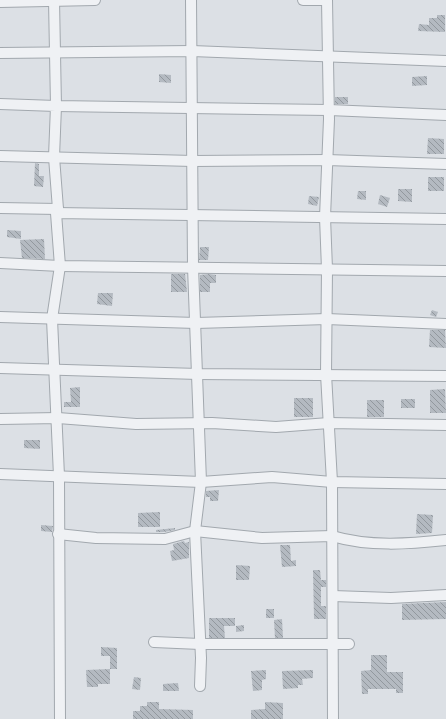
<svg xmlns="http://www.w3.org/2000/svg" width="446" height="719" viewBox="0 0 446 719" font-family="'Asap Condensed',sans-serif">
	<defs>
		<pattern id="building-back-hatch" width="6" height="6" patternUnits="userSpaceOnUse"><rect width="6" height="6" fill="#b4bac1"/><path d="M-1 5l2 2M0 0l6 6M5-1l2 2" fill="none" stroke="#92989e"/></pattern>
	</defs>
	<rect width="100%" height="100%" fill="#dce0e5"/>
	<g fill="url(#building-back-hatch)">
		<polygon points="437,15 445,15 445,32 418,31 419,24 429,25 429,18 437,18"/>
		<polygon points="159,74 171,75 171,83 159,82"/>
		<polygon points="427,76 427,85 412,86 412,77"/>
		<rect x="335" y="97" width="13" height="7"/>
		<polygon points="428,138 444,139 444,154 427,154"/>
		<polygon points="35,163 39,164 39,176 44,176 43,187 34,186"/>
		<rect x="428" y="177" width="16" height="14"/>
		<polygon points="398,189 412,189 412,202 398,201"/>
		<polygon points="358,191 366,191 366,200 357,199"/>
		<polygon points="380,195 390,198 387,207 378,204"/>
		<polygon points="309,196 319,197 317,206 308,204"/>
		<polygon points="7,230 21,231 21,239 7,237"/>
		<polygon points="44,239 45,259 22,258 20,240"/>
		<polygon points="200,247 209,247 208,260 199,260"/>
		<polygon points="171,274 185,274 187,292 171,292"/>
		<polygon points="209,274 216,275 216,283 210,283 210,292 200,292 200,275"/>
		<polygon points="98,293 113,293 112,306 97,304"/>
		<polygon points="432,310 438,312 436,317 430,315"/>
		<polygon points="430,330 445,330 446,348 429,347"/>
		<polygon points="80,387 80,407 64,407 64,402 71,402 70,388"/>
		<polygon points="445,389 446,413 430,413 430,390"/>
		<rect x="294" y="398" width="19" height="19"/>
		<rect x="401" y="399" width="14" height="9"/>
		<rect x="367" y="400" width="17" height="17"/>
		<polygon points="24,440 40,440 40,449 24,448"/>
		<polygon points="219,490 218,501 210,501 210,497 206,497 206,491"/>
		<polygon points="160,512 160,527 138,527 138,513"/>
		<polygon points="417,514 433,515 432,533 416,534"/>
		<polygon points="41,525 53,526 52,532 41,531"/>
		<polygon points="175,528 175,530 164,532 156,532 156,530"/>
		<polygon points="184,541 185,543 189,542 189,558 172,561 170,551 174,550 173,544"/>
		<polygon points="280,545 290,545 291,561 296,560 296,566 282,567"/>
		<polygon points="236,565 250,566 249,580 236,580"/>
		<polygon points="313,570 320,570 321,580 326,580 326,587 321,587 321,606 326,606 326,619 314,619"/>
		<polygon points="446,602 446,619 402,620 402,604"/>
		<rect x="266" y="609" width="8" height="9"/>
		<polygon points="209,618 235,618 235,626 224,626 225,638 209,638"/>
		<polygon points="282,619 283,638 275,638 274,620"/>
		<polygon points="244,625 244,631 236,632 236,626"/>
		<polygon points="101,647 117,648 117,669 110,669 110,656 101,656"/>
		<polygon points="371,655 387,655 387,672 403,672 403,693 396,693 396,689 368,689 368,694 362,694 361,671 371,670"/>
		<polygon points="110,669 110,684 98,684 98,687 87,687 86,670"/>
		<polygon points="266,670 266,679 262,680 262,690 253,691 251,671"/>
		<polygon points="313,670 313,678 302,679 303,685 298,685 298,688 283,689 282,671"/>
		<polygon points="134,677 141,678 140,690 132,689"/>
		<polygon points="178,683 179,691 163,691 163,684"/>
		<polygon points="147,702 159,702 159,709 193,710 193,719 133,719 133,711 140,711 140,706 147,706"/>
		<polygon points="265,702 283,703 283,719 251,719 251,710 265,709"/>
	</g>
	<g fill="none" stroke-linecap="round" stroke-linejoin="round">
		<defs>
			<g id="minor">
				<polyline points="54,0 56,106 329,110 446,115"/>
				<polyline points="191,0 193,267 201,482 195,531 201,658 200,686"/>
				<polyline points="303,0 327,0"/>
				<polyline points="327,0 329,119 325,217 327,269 326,374 332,482 333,719"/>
				<polyline points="0,2 95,0"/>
				<polyline points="0,53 192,51 446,61"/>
				<polyline points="0,104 56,106 54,157 58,209"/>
				<polyline points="0,156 193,161 327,160 446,164"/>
				<polyline points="0,208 58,209 57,213"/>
				<polyline points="0,263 60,266 446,271"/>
				<polyline points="0,317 196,323 327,319 446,324"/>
				<polyline points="0,368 198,374 446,376"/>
				<polyline points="0,419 58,418 136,424 212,423 276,427 329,423 446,425"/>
				<polyline points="0,474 201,482 272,477 332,482 446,484"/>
				<path d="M58,534L96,538L165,539L195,531L262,538L332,536C369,547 409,544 446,540"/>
				<polyline points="333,596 391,598 446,595"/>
				<polyline points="154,642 200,644 349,644"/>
				<polyline points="60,719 59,476 52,319 60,266 56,213 446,219"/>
			</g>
		</defs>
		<use href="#minor" stroke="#a2a8ae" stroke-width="12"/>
		<use href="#minor" stroke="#eff1f4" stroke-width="10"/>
	</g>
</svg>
